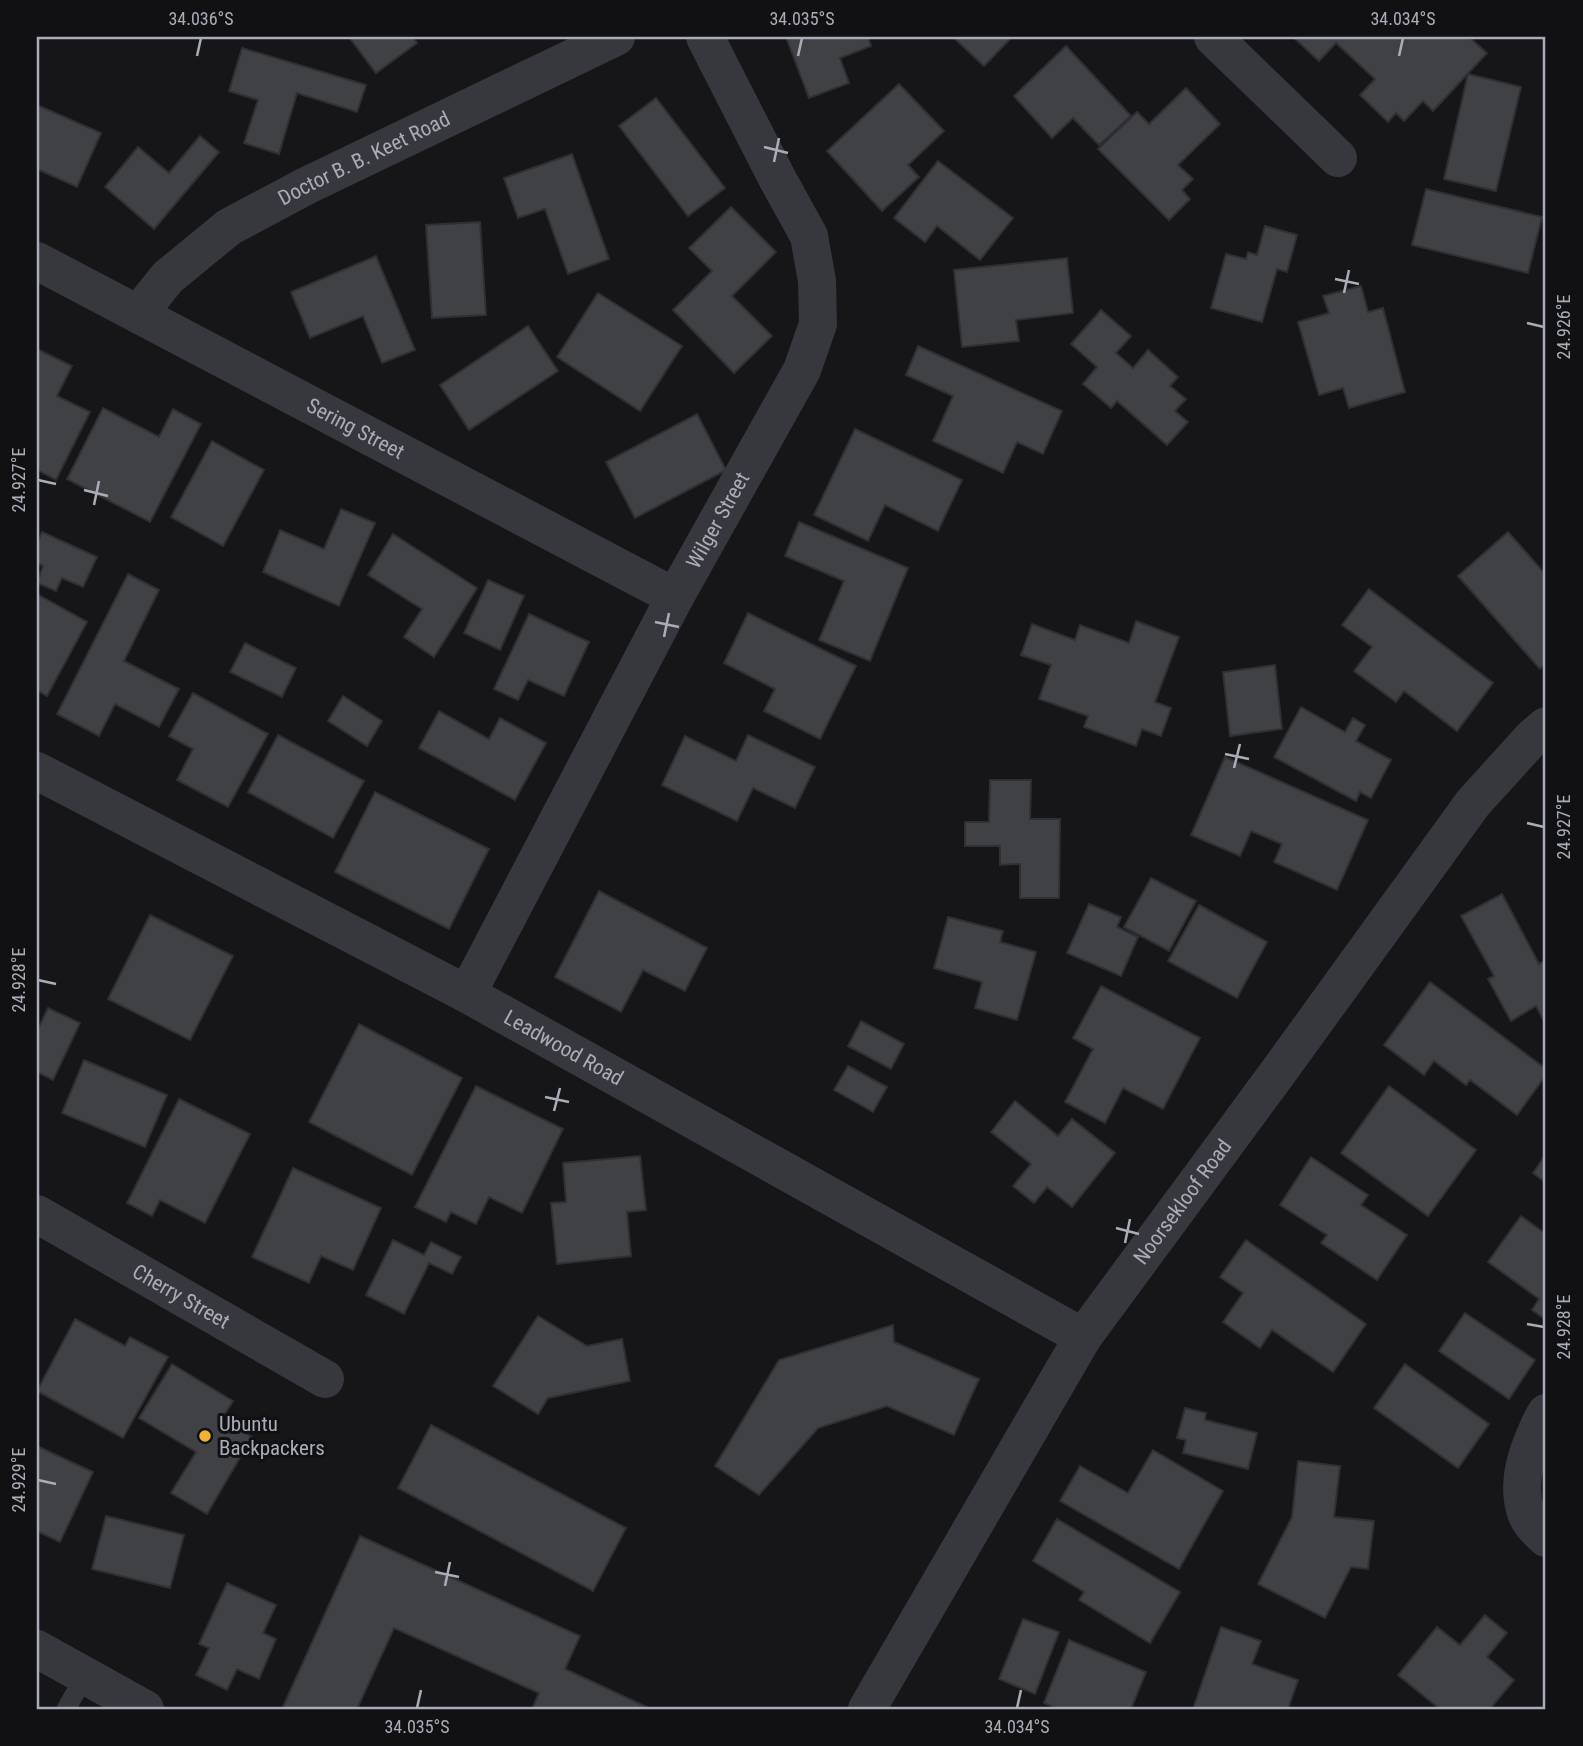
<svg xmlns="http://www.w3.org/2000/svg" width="1583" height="1746" viewBox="0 0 1583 1746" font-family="'Roboto Condensed',sans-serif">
	<rect width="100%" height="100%" fill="#161618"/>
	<g fill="#404145" stroke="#303034" stroke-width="2">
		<polygon points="349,37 413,37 417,43 376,73"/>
		<polygon points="786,37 868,37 871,46 840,58 849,83 809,98"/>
		<polygon points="953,37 1012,37 984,66"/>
		<polygon points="1293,37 1469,37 1487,53 1433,111 1423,101 1404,121 1396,113 1388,122 1360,95 1375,79 1336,43 1319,61"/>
		<polygon points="1066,46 1131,116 1099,145 1073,118 1052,138 1014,96"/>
		<polygon points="242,48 366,85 357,112 297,93 279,154 244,143 258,100 229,91"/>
		<polygon points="1468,74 1521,87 1496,191 1444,179"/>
		<polygon points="899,84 944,131 908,165 919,177 882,211 827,151"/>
		<polygon points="1186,88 1220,124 1178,165 1193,179 1182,190 1190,199 1169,220 1098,149 1137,112 1149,124"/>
		<polygon points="656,98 725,188 688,216 619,126"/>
		<polygon points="37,105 101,133 77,187 37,169"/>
		<polygon points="200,136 219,152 154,229 105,187 138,147 169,173"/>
		<polygon points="572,154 609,259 568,274 545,209 518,218 504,178"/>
		<polygon points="938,161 1013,218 980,260 937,226 925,242 894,218"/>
		<polygon points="1426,189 1542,217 1528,273 1412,245"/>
		<polygon points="731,207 776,252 732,296 772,336 734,373 673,310 712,271 689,248"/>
		<polygon points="480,222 486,315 432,318 426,225"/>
		<polygon points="1265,226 1297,235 1287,272 1277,269 1262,322 1211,308 1226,254 1246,259 1248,252 1257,255"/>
		<polygon points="376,256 415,350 382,363 363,316 310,338 291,292"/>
		<polygon points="1067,258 1073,313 1016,320 1019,341 962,347 954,270"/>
		<polygon points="1361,286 1368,312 1383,308 1405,392 1349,408 1343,388 1319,395 1298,322 1329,313 1323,296"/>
		<polygon points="598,293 682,346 640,411 557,357"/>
		<polygon points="1101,310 1131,336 1116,353 1133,368 1148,350 1178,377 1170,386 1186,399 1175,411 1188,422 1167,445 1117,401 1111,408 1083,384 1097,367 1071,344"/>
		<polygon points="528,326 558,371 469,430 440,385"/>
		<polygon points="918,346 1062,411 1043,454 1017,442 1003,473 933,441 953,396 906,375"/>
		<polygon points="37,349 72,366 57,396 90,412 56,480 37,470"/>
		<polygon points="103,408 159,437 173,409 201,424 150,522 67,479"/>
		<polygon points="697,414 726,470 635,518 606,462"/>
		<polygon points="855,429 962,480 938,531 885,505 868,541 814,515"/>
		<polygon points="212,441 264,470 223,546 171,517"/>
		<polygon points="341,509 375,523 339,606 263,572 280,530 324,549"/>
		<polygon points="799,522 908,568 870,661 819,640 844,581 785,556"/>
		<polygon points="42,532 97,557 83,587 62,578 56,591 37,583 43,566 37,563 37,544"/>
		<polygon points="1508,532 1546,575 1546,663 1540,669 1458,576"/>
		<polygon points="393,534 477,588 434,657 404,637 422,609 368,575"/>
		<polygon points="128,574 159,590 124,661 179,689 159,727 115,704 99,736 57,714"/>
		<polygon points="488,580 524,596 500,650 464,633"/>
		<polygon points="1369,589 1493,683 1457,731 1404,691 1396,702 1354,671 1372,647 1342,625"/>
		<polygon points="37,594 87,622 47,696 37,690"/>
		<polygon points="748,613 856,666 820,739 764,711 775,689 724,663"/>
		<polygon points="529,614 589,642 564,696 528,680 518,700 494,689"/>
		<polygon points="1136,621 1179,637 1155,702 1171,708 1161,736 1142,729 1136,746 1084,727 1088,716 1039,699 1051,665 1021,655 1032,624 1075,640 1080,625 1129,643"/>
		<polygon points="245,643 296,668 282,697 230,672"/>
		<polygon points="1275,665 1282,729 1230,736 1223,672"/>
		<polygon points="193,693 268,734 228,807 177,780 193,749 169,736"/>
		<polygon points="343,696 382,721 367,746 328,721"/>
		<polygon points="1301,707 1345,732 1353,718 1365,725 1356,741 1391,760 1371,798 1360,792 1356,801 1274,757"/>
		<polygon points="439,711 489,739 500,718 546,743 515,800 419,748"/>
		<polygon points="278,735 364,781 333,838 248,792"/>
		<polygon points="748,735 815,767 795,808 753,788 737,821 662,785 685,736 736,761"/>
		<polygon points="1225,757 1368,820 1337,890 1274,862 1282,844 1251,831 1240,856 1191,835"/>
		<polygon points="990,780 1031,780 1030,819 1060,819 1059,898 1020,898 1020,864 1000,865 1000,846 965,846 965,822 989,822"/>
		<polygon points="375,792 489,849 449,929 335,872"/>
		<polygon points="1151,878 1196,901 1169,951 1124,927"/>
		<polygon points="599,891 707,948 685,991 643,970 621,1012 555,977"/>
		<polygon points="1502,894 1539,964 1546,960 1546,1025 1536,1006 1511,1021 1488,979 1494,976 1461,916"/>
		<polygon points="1089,904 1121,917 1117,927 1138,937 1121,976 1067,953"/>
		<polygon points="1199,905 1267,942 1237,998 1168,961"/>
		<polygon points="150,915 233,956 190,1040 108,999"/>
		<polygon points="948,917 1003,931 1000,942 1036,952 1017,1020 975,1008 982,982 934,968"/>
		<polygon points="1430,982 1546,1069 1546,1075 1517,1115 1470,1080 1466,1085 1434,1061 1424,1075 1384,1045"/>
		<polygon points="1101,986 1200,1038 1163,1109 1123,1088 1105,1123 1065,1102 1093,1049 1073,1038"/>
		<polygon points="48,1008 80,1023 53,1080 37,1072 37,1031"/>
		<polygon points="861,1021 904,1044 891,1069 848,1046"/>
		<polygon points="359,1024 462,1078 412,1175 309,1122"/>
		<polygon points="84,1060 167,1095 145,1147 62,1113"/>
		<polygon points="848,1066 887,1087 873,1112 834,1090"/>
		<polygon points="476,1086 563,1129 522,1213 489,1197 476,1224 451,1212 446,1222 415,1207"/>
		<polygon points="1389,1086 1476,1150 1428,1216 1341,1153"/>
		<polygon points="179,1099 250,1134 205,1223 160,1200 152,1216 127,1203"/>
		<polygon points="1015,1101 1058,1136 1072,1119 1115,1153 1072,1207 1047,1187 1034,1203 1013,1186 1031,1164 991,1132"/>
		<polygon points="1546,1154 1546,1183 1533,1173"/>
		<polygon points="640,1156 646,1210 627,1212 631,1256 557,1264 551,1203 566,1202 563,1163"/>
		<polygon points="1311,1157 1368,1195 1361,1205 1407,1235 1377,1280 1321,1243 1327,1235 1280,1205"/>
		<polygon points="293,1168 381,1208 353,1270 321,1256 309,1283 252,1257"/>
		<polygon points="1521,1216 1546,1234 1546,1320 1532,1310 1539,1299 1488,1262"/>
		<polygon points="393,1240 424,1255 431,1242 461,1257 452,1274 429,1263 404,1314 366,1295"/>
		<polygon points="1246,1240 1366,1324 1333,1372 1272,1330 1260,1348 1223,1322 1243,1293 1220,1277"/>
		<polygon points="1465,1313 1535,1360 1509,1399 1439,1351"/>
		<polygon points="538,1316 587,1346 622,1339 630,1381 548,1398 538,1414 493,1386"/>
		<polygon points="75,1319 125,1346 130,1337 168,1357 123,1438 37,1391"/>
		<polygon points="893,1325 894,1342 979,1379 954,1435 887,1406 818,1428 759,1495 715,1466 779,1360"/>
		<polygon points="172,1364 233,1401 222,1419 252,1437 207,1514 171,1493 196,1452 139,1418"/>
		<polygon points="1405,1364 1489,1424 1458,1468 1374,1408"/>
		<polygon points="1185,1408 1206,1413 1205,1420 1257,1433 1248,1469 1183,1453 1186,1440 1177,1438"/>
		<polygon points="431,1425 626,1528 593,1591 398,1488"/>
		<polygon points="37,1446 93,1472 60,1542 37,1531"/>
		<polygon points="1153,1450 1223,1491 1179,1569 1060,1501 1080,1466 1128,1493"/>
		<polygon points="1298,1461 1340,1466 1334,1517 1374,1521 1368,1569 1351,1567 1325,1618 1258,1584 1292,1517"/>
		<polygon points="106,1516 184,1535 170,1588 92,1569"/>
		<polygon points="1057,1519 1180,1592 1150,1643 1079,1600 1084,1592 1033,1561"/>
		<polygon points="360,1536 580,1636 565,1669 651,1709 532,1709 539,1693 394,1628 357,1709 282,1709"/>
		<polygon points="227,1583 276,1605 263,1633 276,1639 259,1679 237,1669 227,1690 196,1675 209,1648 199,1644"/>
		<polygon points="1485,1615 1507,1633 1487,1657 1514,1680 1490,1709 1440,1709 1398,1675 1437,1627 1460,1645"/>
		<polygon points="1023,1619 1059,1632 1035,1694 999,1679"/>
		<polygon points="1221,1627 1261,1641 1252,1664 1298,1680 1288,1709 1193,1709"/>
		<polygon points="1069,1640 1146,1672 1131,1709 1058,1709 1044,1703"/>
	</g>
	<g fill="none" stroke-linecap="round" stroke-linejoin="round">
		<polyline stroke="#37383d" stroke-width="19" points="66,1709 85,1676"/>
		<g stroke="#37383d" stroke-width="38">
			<polyline points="1213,37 1338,158"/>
			<path id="s1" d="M37,261L675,597"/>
			<path id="s2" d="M138,314L168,277L229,227L306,186L616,37"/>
			<path id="s3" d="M37,771L467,994L1083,1337"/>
			<path id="s4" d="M467,994L675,597L802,370L818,324L817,281L809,236L777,178L705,37"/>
			<path id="s5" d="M37,1214L325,1379"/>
			<path d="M1546,1413C1542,1419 1539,1426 1536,1433C1525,1458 1517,1485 1526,1513C1529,1522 1539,1532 1546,1538"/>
			<polyline points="37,1649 145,1709"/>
		</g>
		<path stroke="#37383d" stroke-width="38" id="s6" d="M867,1709L1083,1337L1279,1071L1473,803L1532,738L1546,726"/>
	</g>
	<path fill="none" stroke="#a8adb8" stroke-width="2.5" d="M197,56L201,38M798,56L802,38M1399,56L1403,38M764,147L788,153M774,162L779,138M1335,279L1359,284M1344,293L1349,270M1527,323L1544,327M38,480L56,484M84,490L108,496M94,505L99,481M655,622L679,627M664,637L669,613M1225,754L1249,759M1234,768L1240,744M1527,823L1544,827M38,980L56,984M545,1097L569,1102M554,1111L560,1088M1116,1228L1139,1234M1125,1243L1130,1219M1527,1324L1544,1327M38,1480L56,1484M435,1572L459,1577M445,1586L450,1562M417,1708L421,1690M1017,1708L1021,1690"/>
	<circle fill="#f2b134" stroke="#111113" stroke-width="2.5" cx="205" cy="1436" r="7"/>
	<g text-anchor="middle" stroke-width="6" stroke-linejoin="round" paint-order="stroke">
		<g font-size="21" fill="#a8adb8" stroke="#111113">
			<text dy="7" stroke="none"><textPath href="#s2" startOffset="278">Doctor B. B. Keet Road</textPath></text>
			<text dy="7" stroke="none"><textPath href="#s1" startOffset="360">Sering Street</textPath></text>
			<text dy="7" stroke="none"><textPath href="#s4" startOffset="536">Wilger Street</textPath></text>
			<text dy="7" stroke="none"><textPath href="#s3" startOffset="595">Leadwood Road</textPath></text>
			<text dy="7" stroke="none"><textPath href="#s6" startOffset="598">Noorsekloof Road</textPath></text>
			<text dy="7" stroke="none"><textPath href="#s5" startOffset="166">Cherry Street</textPath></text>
		</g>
		<g font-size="21" fill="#a8adb8" stroke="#111113" text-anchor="start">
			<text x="219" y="1431">Ubuntu<tspan x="219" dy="24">Backpackers</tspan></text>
		</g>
	</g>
	<rect width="1583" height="1746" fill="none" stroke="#111113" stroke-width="77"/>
	<rect x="38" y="38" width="1506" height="1670" fill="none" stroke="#a8adb8" stroke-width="2.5"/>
	<g font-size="18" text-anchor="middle" fill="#a8adb8">
		<text x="201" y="25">34.036°S</text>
		<text x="802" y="25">34.035°S</text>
		<text x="1403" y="25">34.034°S</text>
		<text transform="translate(1564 327) rotate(-90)" y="6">24.926°E</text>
		<text transform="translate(19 480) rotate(-90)" y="6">24.927°E</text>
		<text transform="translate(1564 827) rotate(-90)" y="6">24.927°E</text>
		<text transform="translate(19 980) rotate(-90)" y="6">24.928°E</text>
		<text transform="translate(1564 1327) rotate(-90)" y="6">24.928°E</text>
		<text transform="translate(19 1480) rotate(-90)" y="6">24.929°E</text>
		<text x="417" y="1733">34.035°S</text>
		<text x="1017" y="1733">34.034°S</text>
	</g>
</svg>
